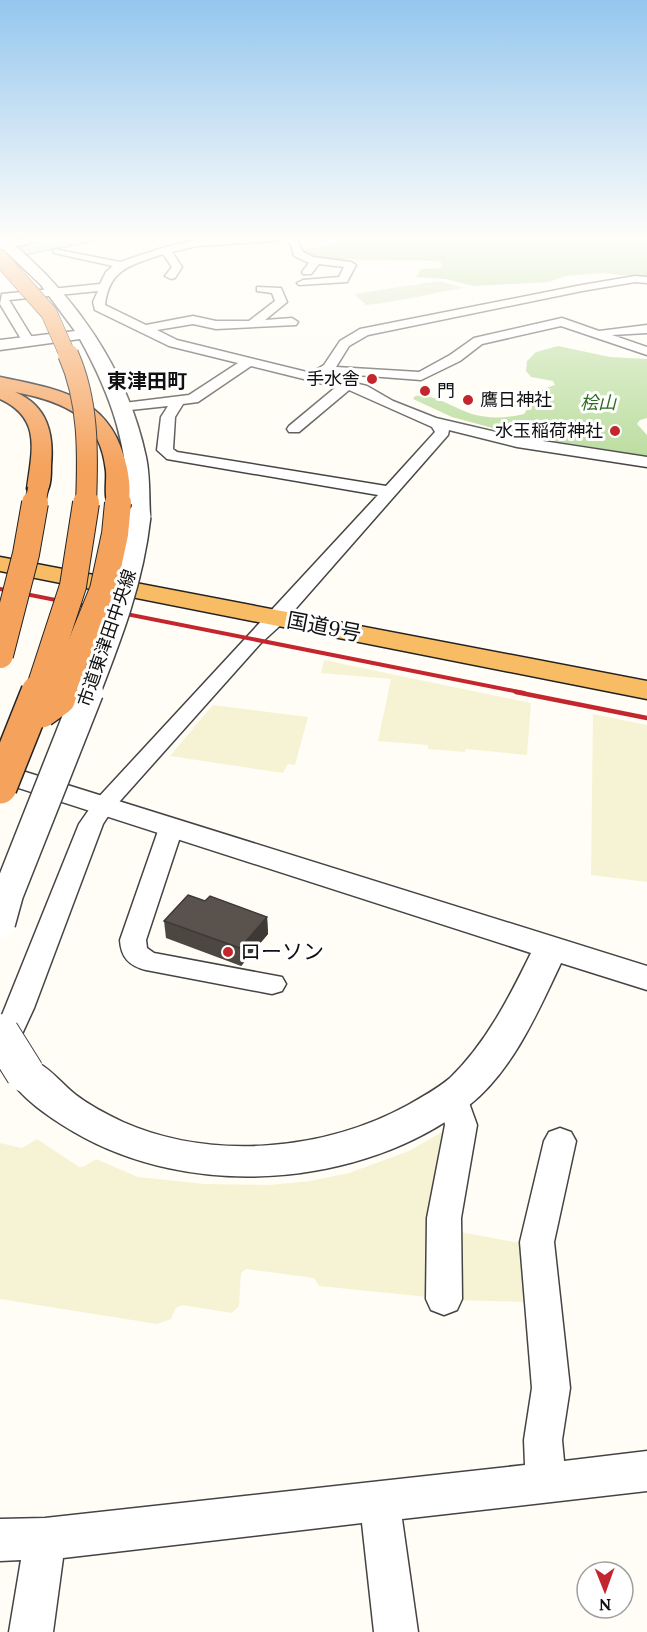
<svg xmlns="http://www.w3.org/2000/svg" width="647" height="1632" viewBox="0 0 647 1632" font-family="Lora,'Noto Sans JP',serif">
	<rect width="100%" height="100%" fill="#fffdf5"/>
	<g fill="#f6f3d4">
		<polygon points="324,660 531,703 527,755 466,749 465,752 428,749 428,745 378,741 391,679 321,673"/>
		<polygon points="213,705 308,717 295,765 288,764 283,773 170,756"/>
		<polygon points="593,714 647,725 647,882 591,875"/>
		<polygon points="442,1132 445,1132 437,1298 319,1286 314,1278 246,1269 241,1273 239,1306 232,1313 182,1305 176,1308 171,1319 157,1324 0,1299 0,1143 22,1148 37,1139 79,1167 85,1166 96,1159 138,1177 205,1184 269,1185 310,1181 349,1173 409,1151"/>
		<polygon points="450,1230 520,1243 525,1302 452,1300"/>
	</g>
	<g fill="#b9dc9c">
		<polygon points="359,238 647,238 647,278 603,273 566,276 548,282 474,286 446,279 416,277 421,269 442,268 441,262 434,261 321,259 303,255 298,251"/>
		<path d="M558,346L610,357L647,359V418L640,420L637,424L647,435V456L522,436L452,417L413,399L415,396C436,394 453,408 472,414C489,419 507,418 524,414L540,390L555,385L553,381L531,377L526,371L527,361L536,352Z"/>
	</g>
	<path fill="#d9e3c4" d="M439,281L464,288C431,293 399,302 366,305L354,294Z"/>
	<polygon fill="#b9e0f7" stroke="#3f96cf" stroke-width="1.5" points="61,238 110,238 0,260 0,249"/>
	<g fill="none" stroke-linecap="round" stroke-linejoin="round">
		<defs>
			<g id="minor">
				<path d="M223,238H282L277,241L197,246L172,252L182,267L175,278L171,279L165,276L172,267L163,254C132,265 109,268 105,305L146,325L193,316L216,321H249L275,301L272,293L257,291V287L281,288L287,302L265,320L292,318L298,322L296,325L216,329L193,324L157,330L177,340L311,373L324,365L340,341L360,329L582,285L635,276L647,277V283L635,282L582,291L368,335L349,346L336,367L419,372L450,355L474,338L562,318L599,331L647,325V333L612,335L647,347V355L561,326L482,344L460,361L421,380L330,373L325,376L367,386L393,401L436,418L517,437L647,457V467L517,447L449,430L448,435L284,622L260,644L112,810L103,824L34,1008L11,1058L1,1061L0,1020L79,824L95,801L378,495L167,459L157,450L161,417L168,406L121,411L116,410V404L189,395L238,363L169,346L95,310L93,302L98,291L9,300L33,339L27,343L21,339L0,304L2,294L100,284L106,272L113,266L54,253V249L120,262L165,247L197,240ZM251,366L336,387L289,426L287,429L289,432H299L349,390L432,427L435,432L386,486L177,452L173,449L175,417L183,404L198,402Z"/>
				<polygon points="285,238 296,238 303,252 313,257 351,262 356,265 347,282 299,285 297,283 303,280 339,277 344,267 319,264 311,274 303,274 302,272 309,263 294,256 291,245"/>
				<polygon points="25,239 30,242 29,244 0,249 0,243"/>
				<path d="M171,821L180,823L183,828L146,940L147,948L154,953L282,977L286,984L282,991L272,994L146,970C129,966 121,957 120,940L159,828L162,823Z"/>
				<polygon points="446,1089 468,1100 477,1125 461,1218 462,1299 457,1310 444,1315 431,1310 426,1299 427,1218 445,1125 443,1115 435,1109 431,1101 435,1093"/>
				<polygon points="560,1128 571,1132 576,1141 554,1242 570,1388 562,1440 564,1461 647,1451 647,1491 402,1519 418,1632 374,1632 362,1523 63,1558 53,1632 9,1632 21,1560 0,1561 0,1519 45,1518 525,1465 524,1440 532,1388 520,1242 544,1141 549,1132"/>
			</g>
			<g id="tertiary">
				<path d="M0,238H6C74,293 128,370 146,457C150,476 149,496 150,516L146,520H132L128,516C129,448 113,399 80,339L0,350V340L75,331L41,285L0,246Z"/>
				<path d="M0,764L647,966V990L561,963C538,1012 512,1072 468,1106C360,1189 190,1200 74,1132C49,1117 20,1098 6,1073L12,1063C21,1060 28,1058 38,1063C52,1070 63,1085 76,1095C89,1105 108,1115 123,1122C211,1161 324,1151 408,1105C422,1097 437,1089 450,1078C486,1043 509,998 531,953L0,782Z"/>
			</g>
			<polygon id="trunk" points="0,557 647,681 647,699 0,571"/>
			<path id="motorway" d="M0,377C62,390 112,397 127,468C129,478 132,499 126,508H110C103,498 107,483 106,471C100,416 65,402 15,392C48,406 54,434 51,466C51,475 51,486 46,494H30L27,489C32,451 42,418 0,399Z"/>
		</defs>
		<use href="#minor" stroke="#444" stroke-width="3"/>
		<use href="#tertiary" stroke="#444" stroke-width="3"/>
		<use href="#trunk" stroke="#222" stroke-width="3"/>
		<use href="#motorway" stroke="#222" stroke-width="3"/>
		<use href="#minor" fill="#fff" fill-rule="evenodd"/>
		<use href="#tertiary" fill="#fff" fill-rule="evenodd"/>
		<use href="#trunk" fill="#f7bc64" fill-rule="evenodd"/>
		<use href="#motorway" fill="#f5a25d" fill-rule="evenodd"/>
		<polyline stroke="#c4262e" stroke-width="4" points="0,589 524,693"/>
		<polyline stroke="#c4262e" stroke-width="4.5" points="516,692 647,718"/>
		<defs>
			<path id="tertiary-bridge-far2" d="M88,693C111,634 132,580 139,516"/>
			<polyline id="tertiary-bridge-far1" points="0,923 8,894 88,692"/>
			<polyline id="tertiary-bridge" points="0,1033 25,1073"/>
			<polyline id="motorway-bridge-far3" points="0,258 49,313 68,356"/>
			<g id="motorway-bridge-far2">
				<path d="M68,354C89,401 88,453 86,504"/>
				<polyline points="35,504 38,489"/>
			</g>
			<g id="motorway-bridge-far1">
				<polyline points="0,655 26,554 35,503"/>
				<polyline points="38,693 73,586 86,503"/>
				<polyline points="61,693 103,590 115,534 118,503"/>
			</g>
			<g id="motorway-bridge">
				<polyline points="41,711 59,698 61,692"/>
				<polyline points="0,787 38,692"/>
			</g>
		</defs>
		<use href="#tertiary-bridge-far2" stroke="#444" stroke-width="26" stroke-linecap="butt"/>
		<use href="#tertiary-bridge-far1" stroke="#444" stroke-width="33" stroke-linecap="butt"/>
		<use href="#tertiary-bridge" stroke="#444" stroke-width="40" stroke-linecap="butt"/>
		<use href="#motorway-bridge-far3" stroke="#222" stroke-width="17" stroke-linecap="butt"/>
		<use href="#motorway-bridge-far2" stroke="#222" stroke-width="22" stroke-linecap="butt"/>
		<use href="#motorway-bridge-far1" stroke="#222" stroke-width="28" stroke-linecap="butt"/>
		<use href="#motorway-bridge" stroke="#222" stroke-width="36" stroke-linecap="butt"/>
		<use href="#tertiary-bridge-far2" stroke="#fff" stroke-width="23"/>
		<use href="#tertiary-bridge-far1" stroke="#fff" stroke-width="30"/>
		<use href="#tertiary-bridge" stroke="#fff" stroke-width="38"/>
		<use href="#motorway-bridge-far3" stroke="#f5a25d" stroke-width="16"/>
		<use href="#motorway-bridge-far2" stroke="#f5a25d" stroke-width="20"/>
		<use href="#motorway-bridge-far1" stroke="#f5a25d" stroke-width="26"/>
		<use href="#motorway-bridge" stroke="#f5a25d" stroke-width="33"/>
	</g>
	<polygon fill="#4d4742" points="205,901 267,917 268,934 241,966 166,938 164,921"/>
	<polygon fill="#3f3936" points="267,917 268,934 241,966 240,948"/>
	<polygon fill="#5a524d" stroke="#3f3936" stroke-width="1.5" points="188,895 205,901 210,896 267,917 240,948 164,921"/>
	<linearGradient id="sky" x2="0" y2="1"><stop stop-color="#95c6ee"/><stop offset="0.51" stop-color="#fffefa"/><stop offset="1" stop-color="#fffefa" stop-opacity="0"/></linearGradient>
	<rect width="647" height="467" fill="url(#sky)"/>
	<g fill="#c4262e" stroke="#fff" stroke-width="2">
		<circle cx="372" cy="379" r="6"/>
		<circle cx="425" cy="391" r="6"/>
		<circle cx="468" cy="400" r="6"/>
		<circle cx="615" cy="431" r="6"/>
		<circle cx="228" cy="952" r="6"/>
	</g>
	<g text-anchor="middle" stroke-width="6" stroke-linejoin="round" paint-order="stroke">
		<g font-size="18" fill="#111" stroke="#fff" text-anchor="end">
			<text x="360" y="385">手水舎</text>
			<text x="437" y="397" text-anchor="start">門</text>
			<text x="480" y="406" text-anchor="start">鷹日神社</text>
			<text x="603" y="437">水玉稲荷神社</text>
		</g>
		<g font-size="18" font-style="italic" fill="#2f6b1f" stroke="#fff">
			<text x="598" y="409">桧山</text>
		</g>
		<g font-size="18" fill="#111" stroke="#fff">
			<text transform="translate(107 638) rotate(-71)" y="6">市道東津田中央線</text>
		</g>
		<g font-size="20" font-weight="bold" fill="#111" stroke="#fff">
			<text x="147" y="388">東津田町</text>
		</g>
		<g font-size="21" fill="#111" stroke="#fff">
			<text transform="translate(324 627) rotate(11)" y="7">国道9号</text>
		</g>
		<g font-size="21" fill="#111" stroke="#fff" text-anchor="start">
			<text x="240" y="959">ローソン</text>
		</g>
	</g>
	<g transform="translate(605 1590) rotate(179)"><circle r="28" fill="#ffffff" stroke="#a0a0a0" stroke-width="1.5"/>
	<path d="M0-4.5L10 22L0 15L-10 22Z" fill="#c4262e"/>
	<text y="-9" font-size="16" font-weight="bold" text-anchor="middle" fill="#111111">N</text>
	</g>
</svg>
